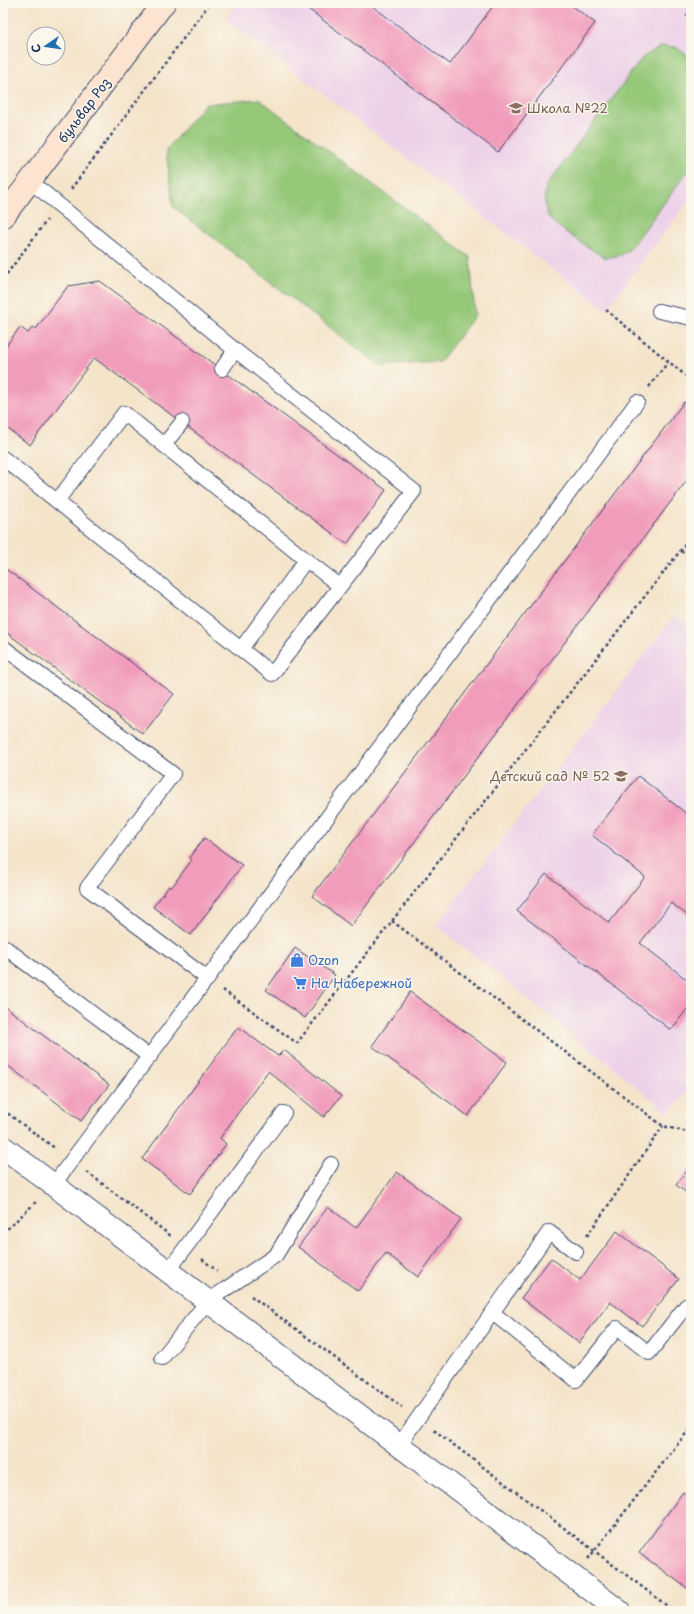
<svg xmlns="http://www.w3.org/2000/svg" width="694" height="1614" viewBox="0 0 694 1614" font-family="'Playpen Sans',sans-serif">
	<rect width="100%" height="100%" fill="#fbf7ec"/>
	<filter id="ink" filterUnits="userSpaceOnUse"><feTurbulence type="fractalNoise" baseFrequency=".025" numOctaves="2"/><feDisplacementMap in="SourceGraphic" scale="8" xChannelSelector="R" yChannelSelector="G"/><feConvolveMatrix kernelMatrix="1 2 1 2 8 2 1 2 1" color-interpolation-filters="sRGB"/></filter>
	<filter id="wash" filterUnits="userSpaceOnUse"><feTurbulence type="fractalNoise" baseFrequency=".012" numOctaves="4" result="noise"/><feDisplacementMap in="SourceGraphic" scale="16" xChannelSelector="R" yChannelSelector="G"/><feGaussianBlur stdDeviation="0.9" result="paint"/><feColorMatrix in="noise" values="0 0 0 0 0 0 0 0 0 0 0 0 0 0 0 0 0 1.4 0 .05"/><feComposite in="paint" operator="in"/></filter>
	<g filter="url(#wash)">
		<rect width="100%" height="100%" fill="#f4e4ca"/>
		<g fill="#edd1e9">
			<polygon points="237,3 691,3 691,197 606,310 225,19"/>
			<polygon points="675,615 691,627 691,1089 669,1113 436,925"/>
		</g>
		<g fill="#95c879" stroke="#587c6c">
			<path d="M662,46L676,47L691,58V167L630,249L621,255L606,258C596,253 555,226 550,219C543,208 544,197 546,186L642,58L652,51Z"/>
			<polygon points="259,99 470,257 475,315 440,362 380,366 173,207 166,150 205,104"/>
		</g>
		<g id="blocks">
			<g fill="#f19cbb">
				<polygon points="304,3 368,3 450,64 493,6 489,3 569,3 595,23 498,152 303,5"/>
				<polygon points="691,8 691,20 686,16"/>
				<polygon points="100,281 386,490 347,544 94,358 30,445 3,425 3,350 20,327 28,333 33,327 36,329 68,286"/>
				<polygon points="684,402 691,407 691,475 351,926 312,896"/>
				<polygon points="3,567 174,694 143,734 3,630"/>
				<polygon points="638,776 691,817 691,918 671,903 640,943 691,983 691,1004 671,1030 517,911 546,874 609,923 645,877 592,835"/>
				<polygon points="204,838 242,865 191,935 153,907 169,886 171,888 192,860 189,858"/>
				<polygon points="295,948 335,975 305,1018 266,990"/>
				<polygon points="410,992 507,1062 468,1116 372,1046"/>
				<polygon points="3,1005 109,1085 81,1121 3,1062"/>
				<polygon points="238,1027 278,1056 284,1050 341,1096 324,1117 268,1071 220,1138 226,1144 190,1194 142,1159"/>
				<polygon points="691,1166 691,1196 676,1185"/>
				<polygon points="397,1172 461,1219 418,1277 386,1253 358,1291 298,1247 328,1207 356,1228"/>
				<polygon points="617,1231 679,1279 642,1326 610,1302 579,1343 521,1298 551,1258 580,1280"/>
				<polygon points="683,1492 691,1498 691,1591 639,1553"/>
			</g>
		</g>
	</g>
	<g filter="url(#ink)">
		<use href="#blocks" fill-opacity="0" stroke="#3c4a6e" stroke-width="1"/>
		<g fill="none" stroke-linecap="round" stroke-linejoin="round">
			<defs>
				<g id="lane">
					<polyline points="659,311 691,318"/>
					<polyline points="222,369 235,350"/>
					<polyline points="164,445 182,422"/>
					<polyline points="3,458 272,674 414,491 235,350 30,181"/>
					<polyline points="57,501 124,413 306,560 241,649"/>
					<polyline points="306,560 340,586"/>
					<polyline points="3,647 173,774 87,888 208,979"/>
					<polyline points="3,946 150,1057"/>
					<polyline points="54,1184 637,402"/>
					<polyline points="169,1270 284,1113"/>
					<polyline points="493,1313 576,1380 617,1328 649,1353 686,1306"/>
					<polyline points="162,1358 208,1301 276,1255 331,1164"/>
					<polyline points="399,1445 549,1232 576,1252"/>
				</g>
				<polyline id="street" points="3,1147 619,1611"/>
				<polyline id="secondary" points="3,217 164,3"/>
			</defs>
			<use href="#lane" stroke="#3c4a6e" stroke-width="16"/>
			<use href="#street" stroke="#3c4a6e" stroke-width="24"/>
			<use href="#secondary" stroke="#3c4a6e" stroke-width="24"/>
			<g stroke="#3c4a6e" stroke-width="2.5" stroke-dasharray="3 3" stroke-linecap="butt">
				<polyline points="71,189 210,3"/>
				<polyline points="3,279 47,220"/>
				<polyline points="606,310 691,380"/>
				<polyline points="649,387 668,362"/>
				<polyline points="681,551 691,559"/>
				<polyline points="392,921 663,1126 691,1133"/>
				<polyline points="223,990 297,1043 691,537"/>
				<polyline points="3,1110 56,1149"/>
				<polyline points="87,1172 171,1236"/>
				<polyline points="3,1233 37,1201"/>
				<polyline points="587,1236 663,1126"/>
				<polyline points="202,1259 217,1271"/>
				<polyline points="251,1296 402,1407"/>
				<polyline points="434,1430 674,1611"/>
				<polyline points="588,1559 691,1427"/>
			</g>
			<use href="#lane" stroke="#fff" stroke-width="14"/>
			<use href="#street" stroke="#fff" stroke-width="22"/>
			<use href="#secondary" stroke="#fde4d1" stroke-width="22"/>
		</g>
	</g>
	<defs>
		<symbol id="school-bare" viewBox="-9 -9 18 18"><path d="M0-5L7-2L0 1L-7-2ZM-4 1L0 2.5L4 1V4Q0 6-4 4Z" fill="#8d6e63" stroke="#fbf7ec" stroke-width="2.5" paint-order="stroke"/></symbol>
		<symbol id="shop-bare" viewBox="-9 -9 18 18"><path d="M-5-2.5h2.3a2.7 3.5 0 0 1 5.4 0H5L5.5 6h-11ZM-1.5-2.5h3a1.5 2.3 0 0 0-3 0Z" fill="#3f7fe0" stroke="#fbf7ec" stroke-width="2.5" paint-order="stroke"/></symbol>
		<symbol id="supermarket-bare" viewBox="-9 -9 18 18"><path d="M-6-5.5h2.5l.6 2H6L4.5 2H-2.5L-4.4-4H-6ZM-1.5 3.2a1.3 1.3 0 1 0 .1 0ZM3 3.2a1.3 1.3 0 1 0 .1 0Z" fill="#3f7fe0" stroke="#fbf7ec" stroke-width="2.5" paint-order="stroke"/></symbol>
	</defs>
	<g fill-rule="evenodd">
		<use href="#school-bare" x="506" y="98" width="20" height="20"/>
		<use href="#school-bare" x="611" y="766" width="20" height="20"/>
		<use href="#shop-bare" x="287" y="950" width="20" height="20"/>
		<use href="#supermarket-bare" x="290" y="973" width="20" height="20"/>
	</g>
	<g text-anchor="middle" stroke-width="3" stroke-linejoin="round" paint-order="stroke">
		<g font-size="13" fill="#785e54" stroke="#fbf7ec" text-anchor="start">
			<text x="527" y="113">Школа №22</text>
			<text x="610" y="781" text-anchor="end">Детский сад № 52</text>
		</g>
		<g font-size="13" fill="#1b2f5e" stroke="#fbf7ec">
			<text transform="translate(84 110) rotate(-53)" y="5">бульвар Роз</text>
		</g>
		<g font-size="13" fill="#366cbe" stroke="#fbf7ec" text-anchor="start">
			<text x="308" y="965">Ozon</text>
			<text x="311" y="988">На Набережной</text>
		</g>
	</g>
	<rect width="694" height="1614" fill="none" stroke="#fbf7ec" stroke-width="16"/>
	<g transform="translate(46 46) rotate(257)"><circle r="19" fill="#fbf7ec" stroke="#a1a7b3"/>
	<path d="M0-3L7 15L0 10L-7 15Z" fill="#1f6fb2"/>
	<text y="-6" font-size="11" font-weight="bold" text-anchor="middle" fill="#1b2f5e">С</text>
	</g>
</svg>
